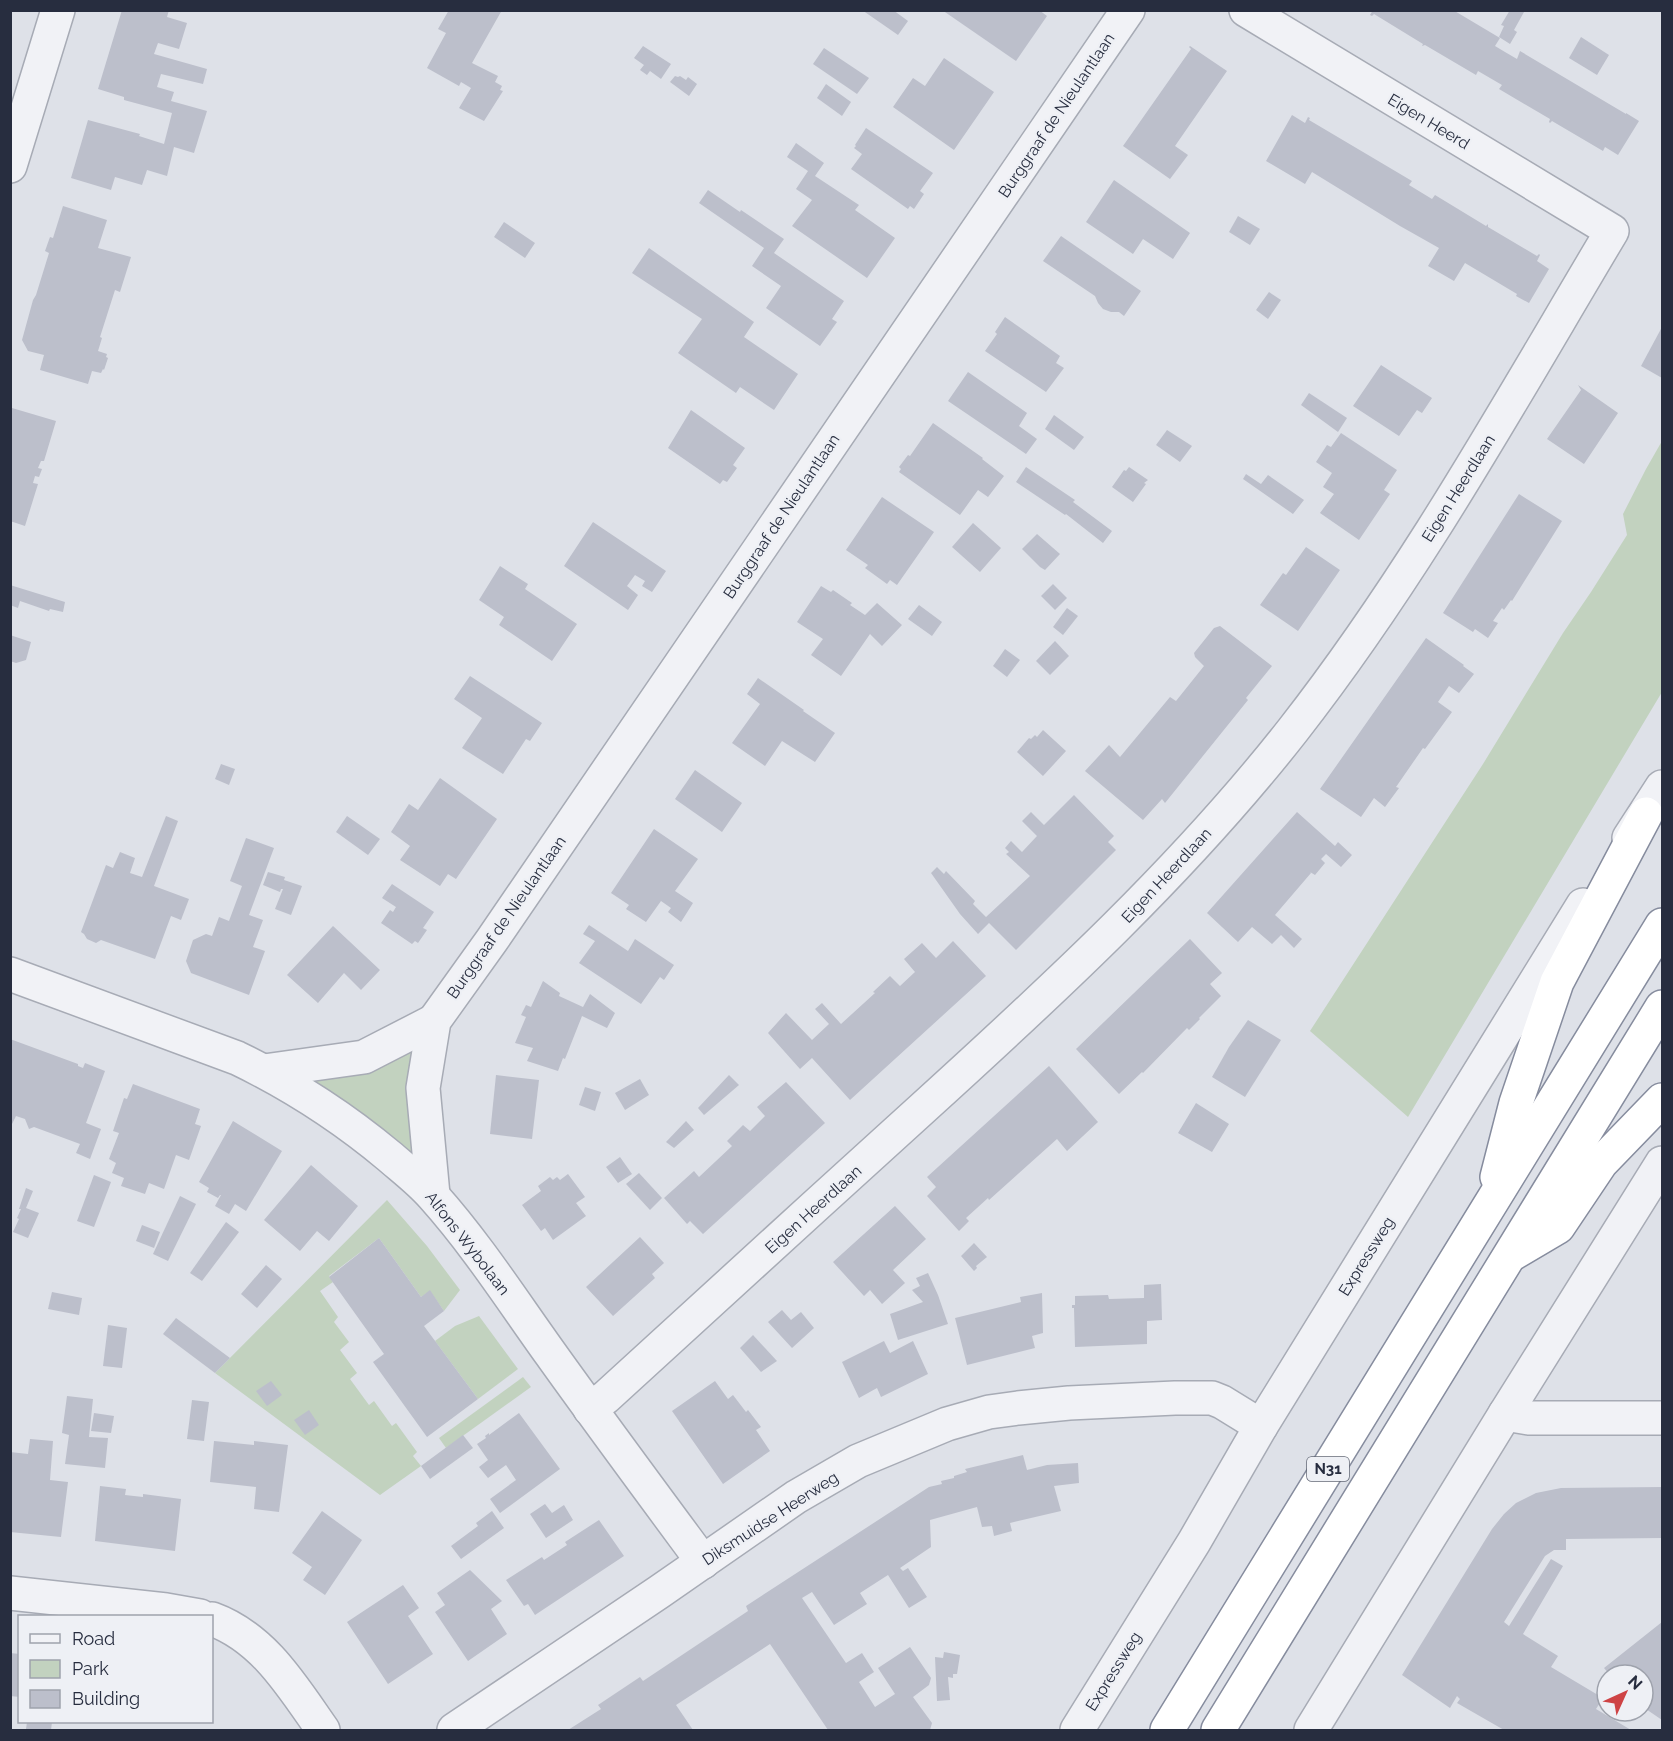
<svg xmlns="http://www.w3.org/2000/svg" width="1673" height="1741" viewBox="0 0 1673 1741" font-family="Raleway,sans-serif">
	<rect width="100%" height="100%" fill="#dee1e8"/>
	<g fill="#c2d2bf">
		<polygon points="1662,441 1662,692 1408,1117 1310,1031 1483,764 1563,633 1591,592 1627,535 1623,514 1646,469"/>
		<polygon points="414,1042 416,1158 314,1083 314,1080"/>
		<polygon points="387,1200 427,1246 460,1290 444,1311 430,1291 421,1297 379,1238 329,1276 333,1282 320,1291 338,1317 334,1322 349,1342 340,1350 357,1373 350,1379 369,1405 374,1401 392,1426 396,1423 417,1452 413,1456 421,1466 380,1495 215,1373"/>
		<polygon points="479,1316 518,1369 478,1399 435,1341 455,1326"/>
		<polygon points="523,1377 531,1387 446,1448 439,1438"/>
	</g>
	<g fill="#bcbfcb">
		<polygon points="122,10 169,10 167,17 187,23 179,49 158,43 154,54 207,69 203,84 161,74 157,87 174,92 171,101 207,111 194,153 174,147 167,176 147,170 142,185 115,177 111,190 71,178 88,120 140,134 139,136 164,144 172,113 124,100 124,97 98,89"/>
		<polygon points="449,10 502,10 472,63 498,76 495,82 502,86 500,90 503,91 484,121 459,108 471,88 461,82 459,86 427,68 446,33 438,29"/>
		<polygon points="862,10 893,10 908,21 898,35"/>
		<polygon points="942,10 1039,10 1047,16 1016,61"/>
		<polygon points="1373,10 1453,10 1500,38 1495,46 1505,52 1517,59 1520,51 1626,114 1626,113 1639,121 1618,155 1605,147 1603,151 1552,121 1550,123 1549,122 1550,119 1499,89 1502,85 1478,71 1476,75 1425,45 1422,46 1423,44 1374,14 1372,16 1370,15"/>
		<polygon points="1510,10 1521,10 1524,12 1514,30 1517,32 1510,44 1499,37 1504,26 1501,25"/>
		<polygon points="1581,37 1609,55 1597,75 1569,58"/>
		<polygon points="643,46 671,64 661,79 650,71 647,75 640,70 644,65 634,58"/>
		<polygon points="1190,46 1227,71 1175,146 1188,155 1170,179 1123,146 1191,49 1189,47"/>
		<polygon points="824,48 869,78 857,94 813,64"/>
		<polygon points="944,58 994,92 954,150 893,107 913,78 925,86"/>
		<polygon points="675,76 678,77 680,76 686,80 688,77 697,84 689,96 670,82"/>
		<polygon points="826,84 851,102 842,116 817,98"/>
		<polygon points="1292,115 1305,123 1308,117 1310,118 1309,120 1412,181 1409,185 1432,199 1435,195 1486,226 1488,224 1488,227 1537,256 1539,254 1540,255 1537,261 1549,269 1529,303 1516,296 1517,294 1465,263 1454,281 1428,266 1439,248 1400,226 1312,172 1305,184 1266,161"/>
		<polygon points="866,128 933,173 920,191 924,194 914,209 910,206 908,209 851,169 862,154 854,148 856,146 855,145"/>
		<polygon points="796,143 824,163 815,176 859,205 855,210 895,238 867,278 792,226 812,200 796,189 808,171 787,157"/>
		<polygon points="1114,180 1190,233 1173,259 1143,239 1133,254 1086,222"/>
		<polygon points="708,190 740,212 741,210 784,239 774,253 844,301 832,319 837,322 820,346 766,308 781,286 752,266 764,248 699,203"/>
		<polygon points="63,206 107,220 98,248 131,257 120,292 115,290 100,337 102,338 98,351 107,354 106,357 108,358 104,370 103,369 101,373 92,371 88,384 40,370 44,355 28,351 22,340 33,300 36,295 49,253 45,251 50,237 53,238"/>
		<polygon points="1238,216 1260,229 1250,245 1229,232"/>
		<polygon points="504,222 535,243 525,258 494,237"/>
		<polygon points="1061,236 1141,291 1124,316 1119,312 1111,312 1103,309 1098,303 1095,296 1043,261"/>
		<polygon points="649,248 754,322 744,337 798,374 774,410 740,387 736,393 678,353 702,319 632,273"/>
		<polygon points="1269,292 1281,300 1268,319 1256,310"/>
		<polygon points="1005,317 1060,356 1056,363 1064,368 1046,392 985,351 997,334 995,332"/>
		<polygon points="1662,327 1662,378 1641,366"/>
		<polygon points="1381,365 1432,398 1422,413 1417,410 1399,436 1353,406"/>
		<polygon points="968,372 1027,413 1019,426 1037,439 1026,454 948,401"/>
		<polygon points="1578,385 1618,413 1584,464 1547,439 1581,390"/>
		<polygon points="1309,393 1347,418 1338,432 1301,405"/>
		<polygon points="12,408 56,421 44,461 41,461 38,468 42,469 39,477 35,476 33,483 38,484 25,526 10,521 10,414"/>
		<polygon points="691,410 745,448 733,465 737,468 727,482 723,480 720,484 668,448"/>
		<polygon points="1054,415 1084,437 1074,450 1045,429"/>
		<polygon points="933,423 983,458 982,459 1004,476 988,497 978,490 960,515 899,472 901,469 899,467 908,455 910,456"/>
		<polygon points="1167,430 1192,446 1180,462 1156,445"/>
		<polygon points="1341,433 1397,470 1384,490 1390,494 1359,540 1320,513 1334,494 1323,487 1332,473 1316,462 1327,445 1331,447"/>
		<polygon points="1026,467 1075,500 1073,502 1112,531 1103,543 1066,514 1065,515 1016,482"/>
		<polygon points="1129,467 1148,480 1144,483 1146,484 1133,502 1112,487 1124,470 1126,471"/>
		<polygon points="1246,474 1261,484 1268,475 1304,500 1293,514 1243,479"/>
		<polygon points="1519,494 1562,521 1512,601 1511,600 1504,610 1502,608 1493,621 1498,623 1488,638 1475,629 1473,632 1443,613"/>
		<polygon points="882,497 934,532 897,585 890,580 887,584 865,568 868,565 846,550"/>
		<polygon points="593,522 666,571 652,592 642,586 645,581 635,575 627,586 638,595 628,610 564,566"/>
		<polygon points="973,523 1001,548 980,572 952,547"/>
		<polygon points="1037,534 1060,554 1045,570 1040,567 1022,549"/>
		<polygon points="1306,547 1340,570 1298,631 1260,605 1283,573 1286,575"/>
		<polygon points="500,566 528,584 525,589 577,624 552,661 499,625 504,617 479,600"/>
		<polygon points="1053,584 1067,598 1055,610 1041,596"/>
		<polygon points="10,585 65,602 63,612 50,609 49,611 20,601 18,608 10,605"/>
		<polygon points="821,586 831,592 833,590 852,603 850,605 865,615 877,603 902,625 882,646 870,634 841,676 811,655 823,639 797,622"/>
		<polygon points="919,605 942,622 932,636 908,619"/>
		<polygon points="1067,608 1078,616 1063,635 1053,627"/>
		<polygon points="1220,626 1272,666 1246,698 1248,700 1165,803 1162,799 1143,820 1085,771 1109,745 1120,757 1170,697 1176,701 1204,666 1195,657 1194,653 1214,628"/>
		<polygon points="10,635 31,642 26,660 16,663 10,661"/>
		<polygon points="1426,638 1464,665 1463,666 1474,674 1459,693 1449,686 1438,702 1452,712 1425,749 1423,748 1396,787 1399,788 1385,807 1374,798 1361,817 1320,789"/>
		<polygon points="1055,641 1069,656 1050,675 1036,661"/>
		<polygon points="1005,649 1020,660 1007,677 993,666"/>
		<polygon points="470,676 542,723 530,741 526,739 503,774 462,748 482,718 454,699"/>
		<polygon points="758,678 804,710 803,711 835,733 815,762 782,741 765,766 732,743 760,704 747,694"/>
		<polygon points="1043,730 1066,751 1043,776 1017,752 1029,738 1031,739 1035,735 1037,737"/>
		<polygon points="221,764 235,769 229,785 215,779"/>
		<polygon points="695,770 742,803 722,832 675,799"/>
		<polygon points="440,778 497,819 456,879 448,874 440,886 400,860 410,846 391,832 409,804 418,810"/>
		<polygon points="1074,795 1114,836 1108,842 1116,850 1016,950 989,923 978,934 960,914 931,873 937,867 944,874 946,871 975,901 973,904 986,917 1030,876 1006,854 1009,852 1005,848 1011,841 1022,852 1037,836 1022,821 1031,812 1044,825"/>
		<polygon points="1297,812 1335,846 1338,842 1352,855 1341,867 1326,854 1321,859 1325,863 1315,875 1310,872 1311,873 1275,915 1302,939 1294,948 1281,935 1272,944 1252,927 1238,942 1207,913"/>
		<polygon points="166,816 178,821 154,886 189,899 181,920 171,916 155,959 101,940 96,943 87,939 84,934 81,932 106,865 113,868 120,852 135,858 130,873 142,877"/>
		<polygon points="347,816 380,839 368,855 336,832"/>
		<polygon points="654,829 698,859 675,891 693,903 681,922 668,912 671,908 661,901 646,922 626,909 629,905 611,893"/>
		<polygon points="246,838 274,848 249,915 263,920 253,947 265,951 249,995 191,973 186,961 193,940 206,934 212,936 219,917 229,921 242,886 230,881"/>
		<polygon points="268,872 285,877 284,880 302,886 291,915 275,909 283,889 281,889 280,892 263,885"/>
		<polygon points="392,884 434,912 423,928 427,930 418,943 415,941 412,944 381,923 390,910 393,912 396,907 382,898"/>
		<polygon points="589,925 628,951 635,939 674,965 664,980 660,977 641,1004 579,963 595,941 583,934"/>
		<polygon points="333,926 380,970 361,990 344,973 318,1003 287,975"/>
		<polygon points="1190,939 1222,973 1210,984 1221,996 1199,1018 1200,1019 1189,1030 1187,1028 1143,1073 1142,1072 1119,1094 1076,1049"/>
		<polygon points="953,941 986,976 850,1100 812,1058 800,1069 768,1033 786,1013 812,1040 829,1024 815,1009 822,1003 841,1024 875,993 873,992 890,976 900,986 915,972 904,959 922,943 936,958"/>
		<polygon points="543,981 560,993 559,996 583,1007 590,994 615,1013 607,1028 582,1016 565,1059 563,1058 558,1071 527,1061 533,1048 515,1043 526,1017 521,1015 526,1005 531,1007"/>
		<polygon points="1248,1020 1281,1040 1245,1097 1212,1077 1229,1047"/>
		<polygon points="10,1039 78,1064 78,1066 83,1068 85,1063 105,1071 86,1123 101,1129 90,1159 76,1153 80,1144 34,1127 29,1129 25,1119 16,1116 10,1128"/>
		<polygon points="1049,1066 1098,1122 1067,1151 1057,1139 989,1200 988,1198 966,1218 969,1221 959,1231 927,1196 936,1187 927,1177"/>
		<polygon points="496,1075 539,1080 532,1139 490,1134"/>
		<polygon points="729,1075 739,1085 704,1115 698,1108"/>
		<polygon points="640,1079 649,1095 625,1110 615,1093"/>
		<polygon points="786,1082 825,1123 703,1234 690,1221 687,1224 664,1198 694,1171 699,1177 732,1146 727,1141 743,1125 750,1131 765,1116 757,1107"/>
		<polygon points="133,1084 200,1109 195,1124 201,1126 189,1160 176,1155 164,1189 149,1183 145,1194 121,1186 124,1178 112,1173 116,1163 109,1159 119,1133 113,1131 124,1098 127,1099"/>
		<polygon points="585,1087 601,1092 595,1111 579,1105"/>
		<polygon points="1196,1103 1229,1124 1212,1152 1178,1133"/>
		<polygon points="233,1121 282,1151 246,1211 235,1204 229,1214 215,1206 221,1195 220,1195 218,1198 207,1192 209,1188 199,1182"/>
		<polygon points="686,1121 694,1130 674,1148 666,1142"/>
		<polygon points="620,1157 632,1174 618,1183 606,1167"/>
		<polygon points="311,1165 358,1206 329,1241 317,1231 300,1251 264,1220"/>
		<polygon points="639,1173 662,1198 650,1210 626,1184"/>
		<polygon points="568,1174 585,1197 576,1203 586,1216 553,1240 545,1228 541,1231 522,1205 541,1191 538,1186 550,1177 553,1180 557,1177 560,1180"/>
		<polygon points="94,1175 111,1182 94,1227 77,1221"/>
		<polygon points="26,1188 33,1191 26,1208 39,1213 28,1238 13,1232 19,1219 17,1218 21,1209 19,1209"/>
		<polygon points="180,1196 196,1204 168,1261 153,1254"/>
		<polygon points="895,1206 926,1239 893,1270 905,1283 882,1304 870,1290 864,1296 833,1262"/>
		<polygon points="226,1222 239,1232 202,1281 190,1273"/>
		<polygon points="142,1225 160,1232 154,1248 136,1241"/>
		<polygon points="640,1237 664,1263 652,1274 655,1278 613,1316 586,1287"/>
		<polygon points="379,1238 421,1297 430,1290 444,1311 424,1326 478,1399 427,1437 373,1362 384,1354 329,1277"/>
		<polygon points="974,1243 987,1257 976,1266 977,1268 974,1271 961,1256"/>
		<polygon points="266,1265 282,1279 257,1308 241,1294"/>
		<polygon points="928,1273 938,1295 948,1324 898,1340 890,1314 923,1302 912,1290 920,1286 916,1278"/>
		<polygon points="1161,1284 1162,1320 1147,1321 1147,1344 1075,1347 1074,1308 1072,1308 1072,1305 1075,1305 1075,1296 1108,1295 1109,1299 1144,1298 1144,1285"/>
		<polygon points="52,1292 82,1298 79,1315 48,1309"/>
		<polygon points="1042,1293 1043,1333 1032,1336 1035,1348 967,1365 955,1318 1021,1302 1020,1297"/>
		<polygon points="782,1310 791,1320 801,1312 814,1328 792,1348 768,1322"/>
		<polygon points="176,1318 230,1358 215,1373 163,1334"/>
		<polygon points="108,1325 127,1328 122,1368 103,1366"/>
		<polygon points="753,1335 777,1361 761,1372 740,1348"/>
		<polygon points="884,1341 890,1353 913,1341 928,1374 881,1397 877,1388 859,1398 842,1362"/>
		<polygon points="271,1381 282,1395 267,1406 256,1391"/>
		<polygon points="715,1381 728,1399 733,1395 746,1412 748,1410 761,1427 756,1430 770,1451 723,1484 672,1411"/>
		<polygon points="67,1396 93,1399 89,1437 108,1438 105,1468 65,1464 69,1435 62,1433"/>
		<polygon points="192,1400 209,1402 204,1441 187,1439"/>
		<polygon points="309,1410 319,1425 305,1435 294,1420"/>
		<polygon points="94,1413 114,1416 111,1433 91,1431"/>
		<polygon points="519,1413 560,1469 500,1513 490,1499 516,1480 506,1465 488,1478 479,1467 488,1460 477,1444 486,1438 485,1436 489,1433 489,1435"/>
		<polygon points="463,1435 473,1448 430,1479 421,1466"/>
		<polygon points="30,1439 53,1441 50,1480 68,1482 61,1537 10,1532 10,1452 28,1454"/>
		<polygon points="214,1441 254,1445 254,1441 288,1445 279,1512 254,1509 256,1487 210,1482"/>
		<polygon points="1023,1455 1027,1470 1047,1465 1078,1463 1079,1483 1054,1486 1061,1511 1010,1523 1012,1531 994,1536 992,1526 982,1527 977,1507 930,1520 931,1547 900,1568 903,1571 908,1568 927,1597 909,1608 888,1575 860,1593 867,1604 834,1625 812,1592 802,1598 846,1663 862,1653 874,1672 859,1682 875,1707 895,1694 878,1668 910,1647 931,1678 929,1685 913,1697 932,1723 930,1730 828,1730 770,1644 676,1705 693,1730 568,1730 601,1709 598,1705 640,1677 643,1681 748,1611 746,1606 929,1487 942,1484 941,1481 954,1478 954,1476 967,1472 965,1469"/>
		<polygon points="100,1486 126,1489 125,1495 143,1497 143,1494 181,1499 175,1551 95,1541"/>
		<polygon points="1662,1487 1662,1538 1566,1539 1566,1550 1554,1550 1545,1556 1504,1622 1509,1626 1551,1559 1563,1566 1523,1634 1558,1656 1551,1667 1603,1698 1596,1709 1631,1730 1504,1730 1457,1703 1460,1699 1457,1696 1450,1708 1402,1675 1492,1529 1504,1514 1516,1503 1536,1493 1561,1488"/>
		<polygon points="545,1504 552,1513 564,1505 573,1520 546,1538 530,1514"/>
		<polygon points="322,1511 362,1540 325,1595 303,1580 312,1567 292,1553"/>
		<polygon points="492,1511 504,1528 461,1559 451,1546 478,1526 476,1523"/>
		<polygon points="599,1520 624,1556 535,1615 528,1604 524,1606 506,1580 542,1557 544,1560 567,1545 565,1542"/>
		<polygon points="470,1570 502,1601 491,1609 507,1634 468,1661 435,1612 445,1605 437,1593"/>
		<polygon points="403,1585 419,1608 408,1616 433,1654 388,1684 347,1622"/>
		<polygon points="1662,1622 1662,1720 1643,1707 1643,1675 1610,1675 1604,1668"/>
		<polygon points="944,1652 960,1655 957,1674 953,1674 953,1678 948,1677 950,1700 937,1701 935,1657 943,1658"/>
		<polygon points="10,1653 20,1654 20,1697 10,1696"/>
		<polygon points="27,1722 52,1722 51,1730 26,1729"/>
	</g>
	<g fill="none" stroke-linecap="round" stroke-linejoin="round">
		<defs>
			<g id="minor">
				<polyline points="10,166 58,10"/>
				<path d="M10,974L237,1058C293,1085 341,1116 389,1156C404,1169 420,1181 433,1196C476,1244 512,1300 550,1353C600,1423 652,1493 703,1562"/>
				<polyline points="264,1071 364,1057 434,1021"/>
				<polyline points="433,1195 423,1088 434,1021 492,940 1128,10"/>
				<path d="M590,1409L606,1397C712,1300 817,1204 923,1108C1054,989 1184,869 1293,730C1415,574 1511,400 1612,231L1246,10"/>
				<polyline points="1505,1414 1529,1418 1662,1418"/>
				<polyline points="10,1593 166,1610 200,1616"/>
				<path d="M212,1619C264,1638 292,1686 323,1730"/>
				<polyline points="454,1730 659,1592 796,1497 858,1461 947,1424 989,1412 1018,1408 1069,1403 1175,1398 1212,1398 1222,1402 1261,1426"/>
			</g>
			<g id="tertiary">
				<polyline points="1629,838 1662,787"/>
				<polyline points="1077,1730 1194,1542 1261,1426 1583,905"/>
				<polyline points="1311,1730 1505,1414 1662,1163"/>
			</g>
			<g id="trunk">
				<polyline points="1497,1177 1516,1103 1557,982 1646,814"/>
				<polyline points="1514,1253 1558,1227 1601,1163 1662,1100"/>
				<polyline points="1167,1730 1662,925"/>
				<polyline points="1218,1730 1662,1007"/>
			</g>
		</defs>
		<use href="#minor" stroke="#a7abb5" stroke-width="36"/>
		<use href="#tertiary" stroke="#a7abb5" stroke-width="36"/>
		<use href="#trunk" stroke="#868c9e" stroke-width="36"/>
		<use href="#minor" stroke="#f1f2f6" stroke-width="33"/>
		<use href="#tertiary" stroke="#f1f2f6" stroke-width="33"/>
		<use href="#trunk" stroke="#fff" stroke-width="33"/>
	</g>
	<g text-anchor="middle" stroke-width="4.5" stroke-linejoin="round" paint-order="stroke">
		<rect fill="#eef0f5" stroke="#636876" stroke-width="1.5" x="1307" y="1457" width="42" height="24" rx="4.5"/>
		<g font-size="15" font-weight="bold" fill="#272d3f">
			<text x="1328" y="1474">N31</text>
		</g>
		<g font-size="16" fill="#272d3f" stroke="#eef0f5">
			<text transform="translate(1056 115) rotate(-56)" y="6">Burggraaf de Nieulantlaan</text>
			<text transform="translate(1429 121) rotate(31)" y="6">Eigen Heerd</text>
			<text transform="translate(1458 488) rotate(-58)" y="6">Eigen Heerdlaan</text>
			<text transform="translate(781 516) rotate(-56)" y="6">Burggraaf de Nieulantlaan</text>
			<text transform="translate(1166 875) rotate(-47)" y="6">Eigen Heerdlaan</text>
			<text transform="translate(506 917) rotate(-55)" y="6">Burggraaf de Nieulantlaan</text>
			<text transform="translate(813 1209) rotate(-42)" y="6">Eigen Heerdlaan</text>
			<text transform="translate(468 1243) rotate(52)" y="6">Alfons Wybolaan</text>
			<text transform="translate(1366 1256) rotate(-58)" y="6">Expressweg</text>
			<text transform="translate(770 1518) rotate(-33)" y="6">Diksmuidse Heerweg</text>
			<text transform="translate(1113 1671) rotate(-58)" y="6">Expressweg</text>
		</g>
	</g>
	<rect width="1673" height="1741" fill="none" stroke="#272d3f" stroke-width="24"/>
	<rect x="18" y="1615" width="195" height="108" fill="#eef0f5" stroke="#9ea2ac" stroke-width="1.5"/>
	<rect x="30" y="1634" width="30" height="9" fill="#f1f2f6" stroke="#9ea2ac" stroke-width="1.5"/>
	<text x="72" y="1645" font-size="18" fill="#272d3f">Road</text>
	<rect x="30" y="1660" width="30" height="18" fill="#c2d2bf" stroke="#9ea2ac" stroke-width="1.5"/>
	<text x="72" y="1675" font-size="18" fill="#272d3f">Park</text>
	<rect x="30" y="1690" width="30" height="18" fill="#bcbfcb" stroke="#9ea2ac" stroke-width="1.5"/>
	<text x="72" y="1705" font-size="18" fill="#272d3f">Building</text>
	<g transform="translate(1625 1693) rotate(45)"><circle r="28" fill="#eef0f5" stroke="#9ea2ac" stroke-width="1.5"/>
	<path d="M0-4.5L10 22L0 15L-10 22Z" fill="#ce4345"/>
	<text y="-9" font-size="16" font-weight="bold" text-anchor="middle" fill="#272d3f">N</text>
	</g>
</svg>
